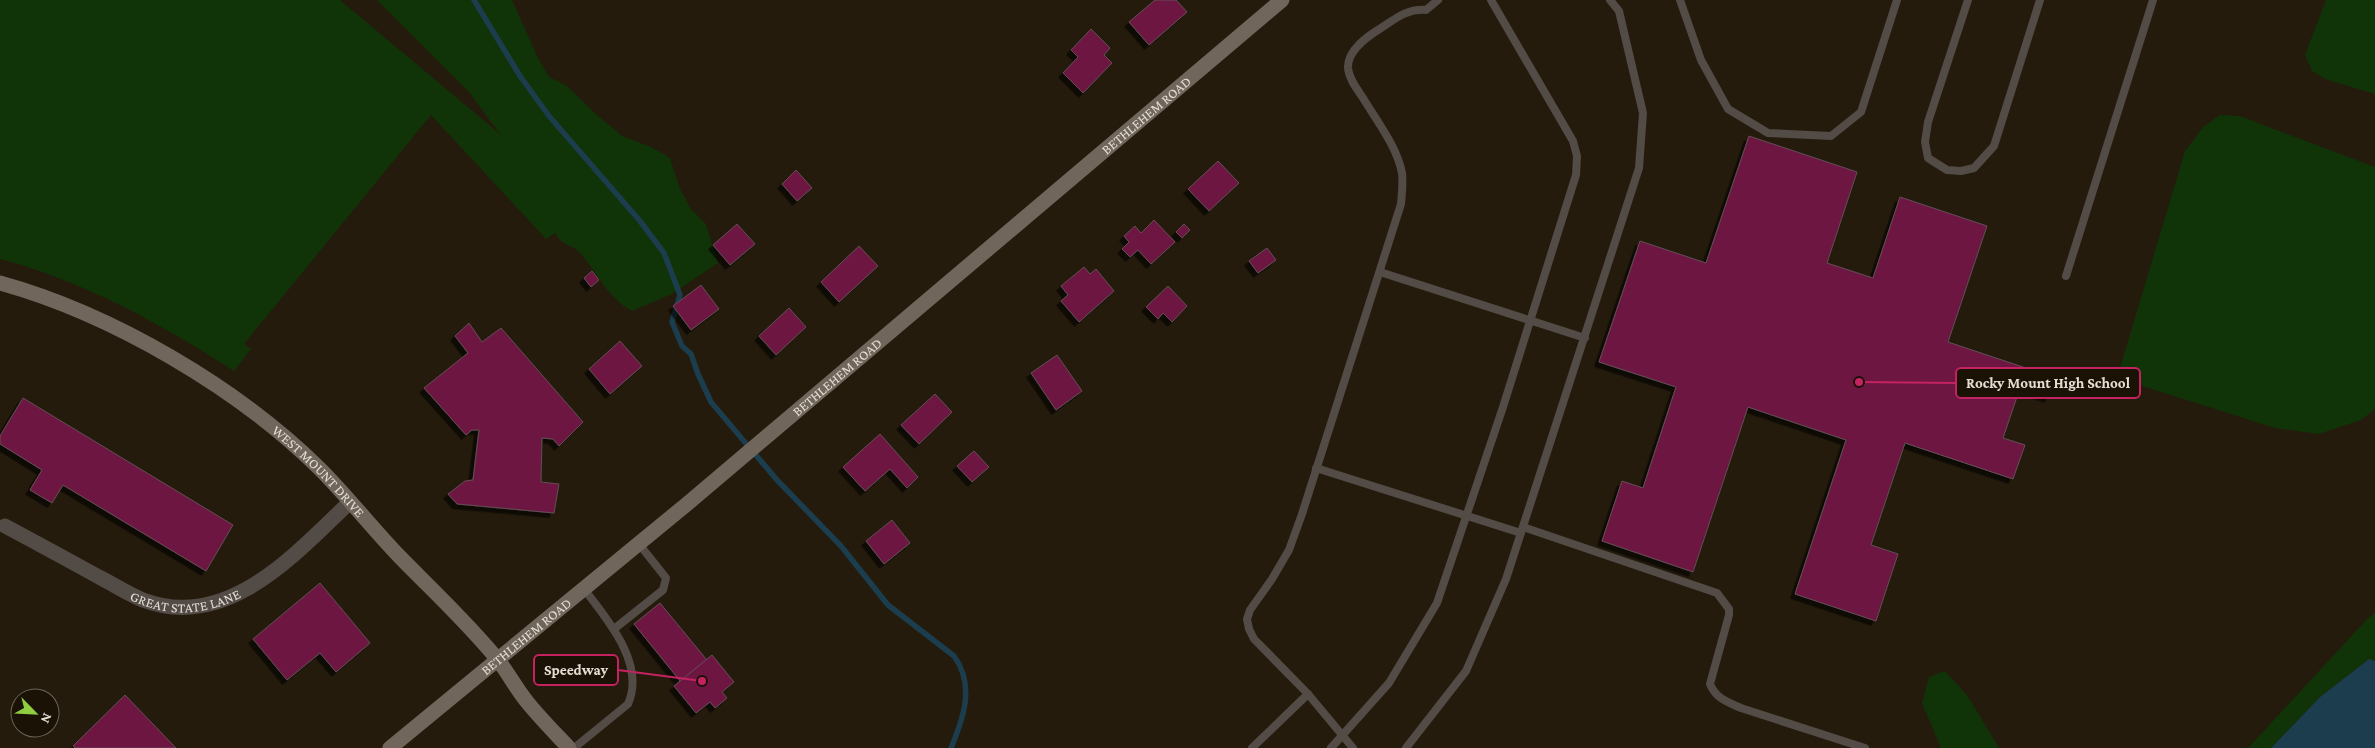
<svg xmlns="http://www.w3.org/2000/svg" width="2375" height="748" viewBox="0 0 2375 748" font-family="'Crimson Pro',serif">
	<defs>
		<filter id="shadow"><feDropShadow dx="-4.5" dy="4.5" stdDeviation="0" flood-color="#0009"/></filter>
	</defs>
	<rect width="100%" height="100%" fill="#241b0c"/>
	<g fill="#113308">
		<path d="M0,0H340L500,134L469,92L377,0H512L538,58L549,77L567,86L597,115L622,136L651,147L670,158L680,189L691,209L706,224L718,263L672,294L632,311C605,296 599,273 579,252C570,243 564,248 555,233L546,239L431,115L244,344L251,349L234,371C161,324 84,281 0,259Z"/>
		<polygon points="2326,0 2375,0 2375,94 2325,79 2312,71 2305,55"/>
		<polygon points="2220,115 2240,116 2375,167 2375,409 2361,420 2319,434 2275,428 2117,378 2185,151 2203,127"/>
		<polygon points="2375,613 2375,661 2369,659 2320,697 2271,748 2248,748 2369,617"/>
		<polygon points="1945,671 1967,695 1999,748 1941,748 1922,703 1929,677"/>
	</g>
	<polygon fill="#1b3d4e" points="2369,659 2375,661 2375,748 2271,748 2320,697"/>
	<g fill="none" stroke-linecap="round" stroke-linejoin="round">
		<path stroke="#1b3d4e" stroke-width="5.5" d="M474,0L520,76L549,116L640,221L664,253L680,295L672,322L682,346L691,354L698,374L711,402L777,480L841,546L888,605L954,656C975,685 964,717 951,748"/>
	</g>
	<g fill="#6d1943" stroke="#624e56" filter="url(#shadow)">
		<polygon points="1155,0 1176,0 1187,12 1149,45 1129,22"/>
		<polygon points="1091,29 1110,48 1104,55 1112,63 1083,93 1063,73 1078,57 1071,50"/>
		<polygon points="1749,136 1857,172 1827,263 1873,278 1900,197 1987,226 1948,342 2056,378 2049,398 2020,388 2003,438 2025,445 2013,479 1905,443 1871,545 1898,554 1876,621 1795,594 1846,440 1748,407 1693,572 1602,541 1622,481 1643,488 1676,387 1599,362 1640,241 1706,263"/>
		<polygon points="1218,161 1239,183 1209,211 1188,189"/>
		<polygon points="796,170 812,188 797,201 782,184"/>
		<polygon points="1154,220 1175,242 1151,264 1138,250 1130,257 1122,249 1129,242 1124,236 1135,226 1141,233"/>
		<polygon points="737,224 755,244 730,265 713,245"/>
		<polygon points="1184,224 1190,230 1182,238 1176,232"/>
		<polygon points="859,246 878,266 839,302 821,282"/>
		<polygon points="1267,248 1276,260 1258,273 1249,261"/>
		<polygon points="1084,267 1090,274 1096,269 1114,291 1079,322 1061,301 1068,295 1061,286"/>
		<polygon points="592,271 599,280 591,287 584,278"/>
		<polygon points="701,285 719,309 691,330 673,306"/>
		<polygon points="1168,286 1187,306 1172,322 1163,313 1158,319 1146,307"/>
		<polygon points="789,308 806,327 776,355 759,336"/>
		<polygon points="469,323 482,342 501,328 583,422 559,446 553,439 542,438 541,482 559,484 554,513 457,504 448,494 465,481 473,480 479,430 472,430 466,435 424,388 468,353 455,336"/>
		<polygon points="620,341 642,366 610,394 589,369"/>
		<polygon points="1057,355 1082,391 1056,410 1031,373"/>
		<polygon points="935,394 952,412 919,444 901,425"/>
		<polygon points="23,398 233,525 206,571 63,485 52,503 30,490 42,470 0,444 0,436"/>
		<polygon points="880,434 918,477 907,488 890,469 865,491 843,467"/>
		<polygon points="974,451 989,467 972,482 957,466"/>
		<polygon points="892,520 910,543 884,564 866,541"/>
		<polygon points="320,583 370,643 336,672 320,653 287,680 253,639"/>
		<polygon points="660,603 711,665 685,687 634,624"/>
		<polygon points="712,655 734,682 722,692 727,698 715,708 710,702 696,713 674,686"/>
		<polygon points="125,695 176,748 75,748 73,746"/>
	</g>
	<g fill="none" stroke-linecap="round" stroke-linejoin="round">
		<g stroke="#524b46" stroke-width="8">
			<polyline points="1680,0 1701,60 1728,109 1768,133 1831,136 1861,112 1897,0"/>
			<polyline points="1968,0 1928,122 1925,142 1928,158 1947,170 1961,171 1974,168 1994,146 2040,0"/>
			<polyline points="1380,272 1585,338"/>
			<polyline points="2066,276 2153,0"/>
			<polyline points="1316,468 1521,533"/>
			<path d="M1523,527L1717,593L1729,609V615L1710,684C1716,699 1728,702 1741,708L1865,748"/>
			<polyline points="614,629 663,590 666,578 639,544"/>
			<path d="M574,748L628,704C646,664 607,619 584,589"/>
			<polyline points="1252,748 1308,694"/>
			<polyline points="1331,748 1389,683 1437,603 1503,407 1576,175 1577,156 1573,141 1491,0"/>
			<path d="M1353,748L1308,694L1254,639L1249,629L1247,619L1250,610L1272,579L1289,550L1302,514L1401,204C1402,194 1403,183 1402,173C1397,147 1377,121 1363,98C1357,89 1349,79 1348,68C1347,50 1368,36 1381,28C1395,19 1408,8 1426,10L1438,0"/>
			<polyline points="1406,748 1466,671 1506,579 1639,168 1643,113 1619,11 1610,0"/>
		</g>
		<path stroke="#524b46" stroke-width="15" id="s1" d="M5,526C37,543 68,560 99,577C113,584 128,594 143,600C227,632 295,554 350,502"/>
		<g stroke="#70665c" stroke-width="15">
			<path id="s2" d="M0,283C112,314 238,388 320,469C348,497 372,528 399,556C432,590 468,623 498,660C509,674 517,690 528,703C541,719 555,733 569,748"/>
			<path id="s3" d="M390,748L687,504L1282,0"/>
		</g>
	</g>
	<g text-anchor="middle" stroke-width="4" stroke-linejoin="round" paint-order="stroke">
		<g font-size="14" fill="#e5ded5" stroke="#1a1204">
			<text dy="5" stroke="none"><textPath href="#s3" startOffset="986">BETHLEHEM ROAD</textPath></text>
			<text dy="5" stroke="none"><textPath href="#s3" startOffset="581">BETHLEHEM ROAD</textPath></text>
			<text dy="5" stroke="none"><textPath href="#s2" startOffset="374">WEST MOUNT DRIVE</textPath></text>
			<text dy="5" stroke="none"><textPath href="#s1" startOffset="200">GREAT STATE LANE</textPath></text>
			<text dy="5" stroke="none"><textPath href="#s3" startOffset="176">BETHLEHEM ROAD</textPath></text>
		</g>
	</g>
	<path fill="none" stroke="#c42261" stroke-width="2" d="M1859 382L1956 383M702 681L618 670"/>
	<g fill="#c42261" stroke="#1a1204" stroke-width="2">
		<circle cx="1859" cy="382" r="5"/>
		<circle cx="702" cy="681" r="5"/>
	</g>
	<g fill="#1a1204" stroke="#c42261" stroke-width="2">
		<rect x="1956" y="368" width="184" height="30" rx="5"/>
		<rect x="534" y="655" width="84" height="30" rx="5"/>
	</g>
	<g font-size="15" text-anchor="middle" font-weight="bold" fill="#e5ded5">
		<text x="2048" y="388">Rocky Mount High School</text>
		<text x="576" y="675">Speedway</text>
	</g>
	<g transform="translate(35 713) rotate(114)"><circle r="24" fill="#1a1204" stroke="#6b6458"/>
	<path d="M0-4L9 19L0 12L-9 19Z" fill="#90cd41"/>
	<text y="-8" font-size="14" font-weight="bold" text-anchor="middle" fill="#e5ded5">N</text>
	</g>
</svg>
